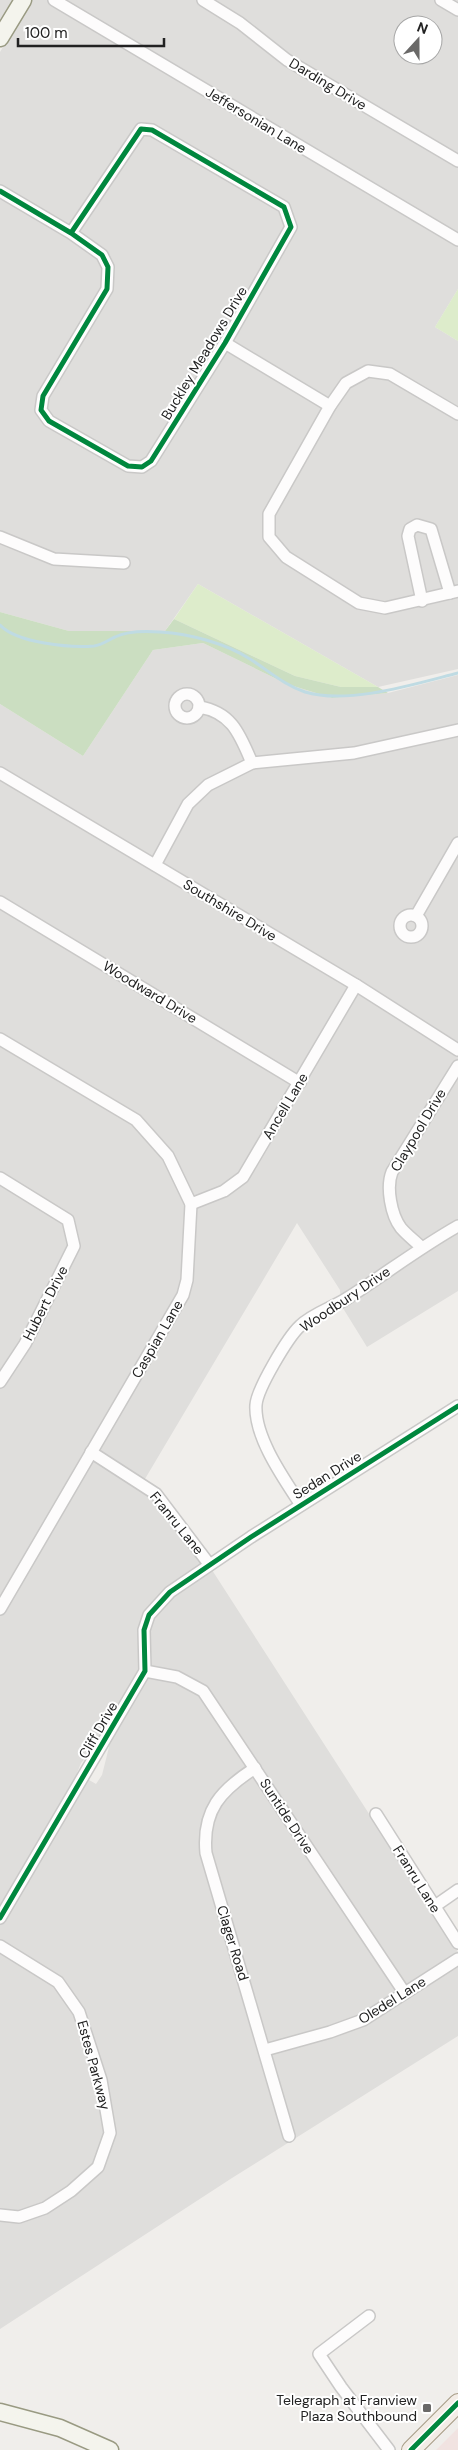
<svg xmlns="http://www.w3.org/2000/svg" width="458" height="2450" viewBox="0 0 458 2450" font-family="'DM Sans',sans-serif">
	<rect width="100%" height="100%" fill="#f0eeeb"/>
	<g fill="#dfdedc" fill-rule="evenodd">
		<polygon points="0,0 15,0 0,26"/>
		<polygon points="31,0 49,0 458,244 458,289 435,327 458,341 458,669 378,687 198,584 165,631 69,631 0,612 0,52"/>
		<path d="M64,0H458V236ZM403,25H433V55H403Z"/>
		<path d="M203,643L287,684L332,698L388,693L458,675V1291L367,1347L341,1305L340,1290L297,1223L139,1489L153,1499L212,1570L458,1952V2036L232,2178L0,2329V704L83,756L153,650ZM102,1736L109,1747L102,1775L96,1784L77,1773L81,1763L95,1748Z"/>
	</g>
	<polygon fill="#f1e3e1" points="458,2428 458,2450 436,2450"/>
	<g fill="#ddeccb">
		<polygon points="458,289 458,341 435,327"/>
		<polygon points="198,584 378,687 341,687 295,676 174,619"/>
	</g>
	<polygon fill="#cbdec1" points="0,612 69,631 165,631 174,619 295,676 341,687 378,687 388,693 332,698 287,684 203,643 153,650 83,756 0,704"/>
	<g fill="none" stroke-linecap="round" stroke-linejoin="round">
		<path stroke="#bfdbe3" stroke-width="3" d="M0,625C17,643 70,648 94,646C102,645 108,640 115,637C127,631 146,631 160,632C190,634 225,643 250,659C269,671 284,685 305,692C348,705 415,684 458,673"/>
		<defs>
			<g id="street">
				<polyline points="54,0 458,240"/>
				<polyline points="203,0 240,23 287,60 458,161"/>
				<polyline points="441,0 458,10"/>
				<polyline points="0,191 71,233 102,255 108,267 107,289 43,396 41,410 49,421 128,466 142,467 151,461 225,343 291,227 284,207 152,130 141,129 71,233"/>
				<polyline points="225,343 330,406"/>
				<polyline points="458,414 390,374 368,371 346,383 330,406 269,514 269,537 286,557 359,603 385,608 458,591"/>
				<polyline points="0,537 54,559 124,563"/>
				<polyline points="422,601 408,536 410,529 417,525 431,529 450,593"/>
				<circle cx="187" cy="706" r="12"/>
				<path d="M199,707C232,712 240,735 252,763"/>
				<polyline points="0,773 356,985 458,1050"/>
				<polyline points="155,865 188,804 208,785 252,763 354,753 458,730"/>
				<polyline points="0,902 300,1083"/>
				<circle cx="411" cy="926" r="11"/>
				<polyline points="416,916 458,843"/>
				<polyline points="0,1039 136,1120 168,1156 191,1204 187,1280 183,1295 0,1609"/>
				<polyline points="0,1178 68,1220 74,1246 25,1344 0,1382"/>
				<polyline points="191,1204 224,1191 243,1177 356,985"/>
				<path d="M421,1247C415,1241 407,1235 401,1228C391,1215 386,1187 392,1172L458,1066"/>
				<polyline points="91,1452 156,1494 209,1564"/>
				<path d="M301,1505C284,1479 254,1437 256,1405C257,1389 288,1337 300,1326C312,1314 332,1308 346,1299C384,1275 419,1248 458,1226"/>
				<polyline points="145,1671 177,1677 203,1691 404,1992"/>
				<path d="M255,1768C221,1790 202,1810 206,1853L289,2136"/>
				<polyline points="376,1814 458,1943"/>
				<polyline points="435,1906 458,1890"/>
				<polyline points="0,1918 145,1671 144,1630 149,1615 170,1592 251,1537 458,1406"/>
				<polyline points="0,1946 58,1982 79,2012 101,2080 110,2133 98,2167 71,2191 45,2208 19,2217 0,2215"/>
				<polyline points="265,2050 330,2032 363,2020 458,1959"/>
				<polyline points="369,2316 319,2354 341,2387 389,2450"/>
			</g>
			<g id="secondary">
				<polyline points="0,38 23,0"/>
				<polyline points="0,2412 60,2428 110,2450"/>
			</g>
			<polyline id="primary" points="411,2450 458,2403"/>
		</defs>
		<use href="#street" stroke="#c9c8c7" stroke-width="14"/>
		<use href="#secondary" stroke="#999a82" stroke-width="19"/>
		<use href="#primary" stroke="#a79c86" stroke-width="20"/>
		<use href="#street" stroke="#fdfcfc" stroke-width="11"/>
		<use href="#secondary" stroke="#f4f4ed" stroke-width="16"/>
		<use href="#primary" stroke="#f3ede7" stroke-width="18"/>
		<defs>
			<g id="cycleway">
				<polyline points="0,191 71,233 102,255 108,267 107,289 43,396 41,410 49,421 128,466 142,467 151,461 225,343 291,227 284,207 152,130 141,129 71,233"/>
				<polyline points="0,1918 145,1671 144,1630 149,1615 170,1592 251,1537 458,1406"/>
				<polyline points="411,2450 458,2403"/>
			</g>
		</defs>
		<use href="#cycleway" stroke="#fff" stroke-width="8"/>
		<use href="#cycleway" stroke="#00873e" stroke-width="5"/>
	</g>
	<rect fill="#6a6968" stroke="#fff" stroke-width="2" x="422" y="2403" width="10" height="10" rx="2.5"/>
	<g text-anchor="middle" stroke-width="4" stroke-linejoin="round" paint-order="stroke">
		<g font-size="14" fill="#222" stroke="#fff">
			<text transform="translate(328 84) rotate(31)" y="5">Darding Drive</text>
			<text transform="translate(256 120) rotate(31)" y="5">Jeffersonian Lane</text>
			<text transform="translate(204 353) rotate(-59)" y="5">Buckley Meadows Drive</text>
			<text transform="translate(230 910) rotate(31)" y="5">Southshire Drive</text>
			<text transform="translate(150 992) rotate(31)" y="5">Woodward Drive</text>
			<text transform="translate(285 1106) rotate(-59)" y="5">Ancell Lane</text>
			<text transform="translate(418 1130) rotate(-59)" y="5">Claypool Drive</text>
			<text transform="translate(345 1299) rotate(-34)" y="5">Woodbury Drive</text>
			<text transform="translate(45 1303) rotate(-63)" y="5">Hubert Drive</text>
			<text transform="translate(157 1339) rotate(-60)" y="5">Caspian Lane</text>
			<text transform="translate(327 1475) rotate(-32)" y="5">Sedan Drive</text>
			<text transform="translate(177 1523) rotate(51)" y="5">Franru Lane</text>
			<text transform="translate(98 1730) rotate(-60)" y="5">Cliff Drive</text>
			<text transform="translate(287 1816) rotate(57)" y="5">Suntide Drive</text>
			<text transform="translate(417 1879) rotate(58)" y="5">Franru Lane</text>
			<text transform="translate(233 1943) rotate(73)" y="5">Clager Road</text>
			<text transform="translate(392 2000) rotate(-32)" y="5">Oledel Lane</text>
			<text transform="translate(94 2065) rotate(75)" y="5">Estes Parkway</text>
		</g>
		<g font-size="14" fill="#222" stroke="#fff" text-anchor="end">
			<text x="417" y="2405">Telegraph at Franview<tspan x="417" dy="16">Plaza Southbound</tspan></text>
		</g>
	</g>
	<g transform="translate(418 40) rotate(21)"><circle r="24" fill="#ffffff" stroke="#a7a7a7"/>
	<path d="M0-4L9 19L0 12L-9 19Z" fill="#6a6968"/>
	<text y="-8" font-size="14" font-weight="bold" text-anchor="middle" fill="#222222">N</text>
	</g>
	<path d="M18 38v8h146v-8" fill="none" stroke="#222222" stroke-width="2.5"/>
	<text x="25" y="38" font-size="15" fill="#222222" stroke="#ffffff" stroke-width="4" paint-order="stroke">100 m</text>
</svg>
